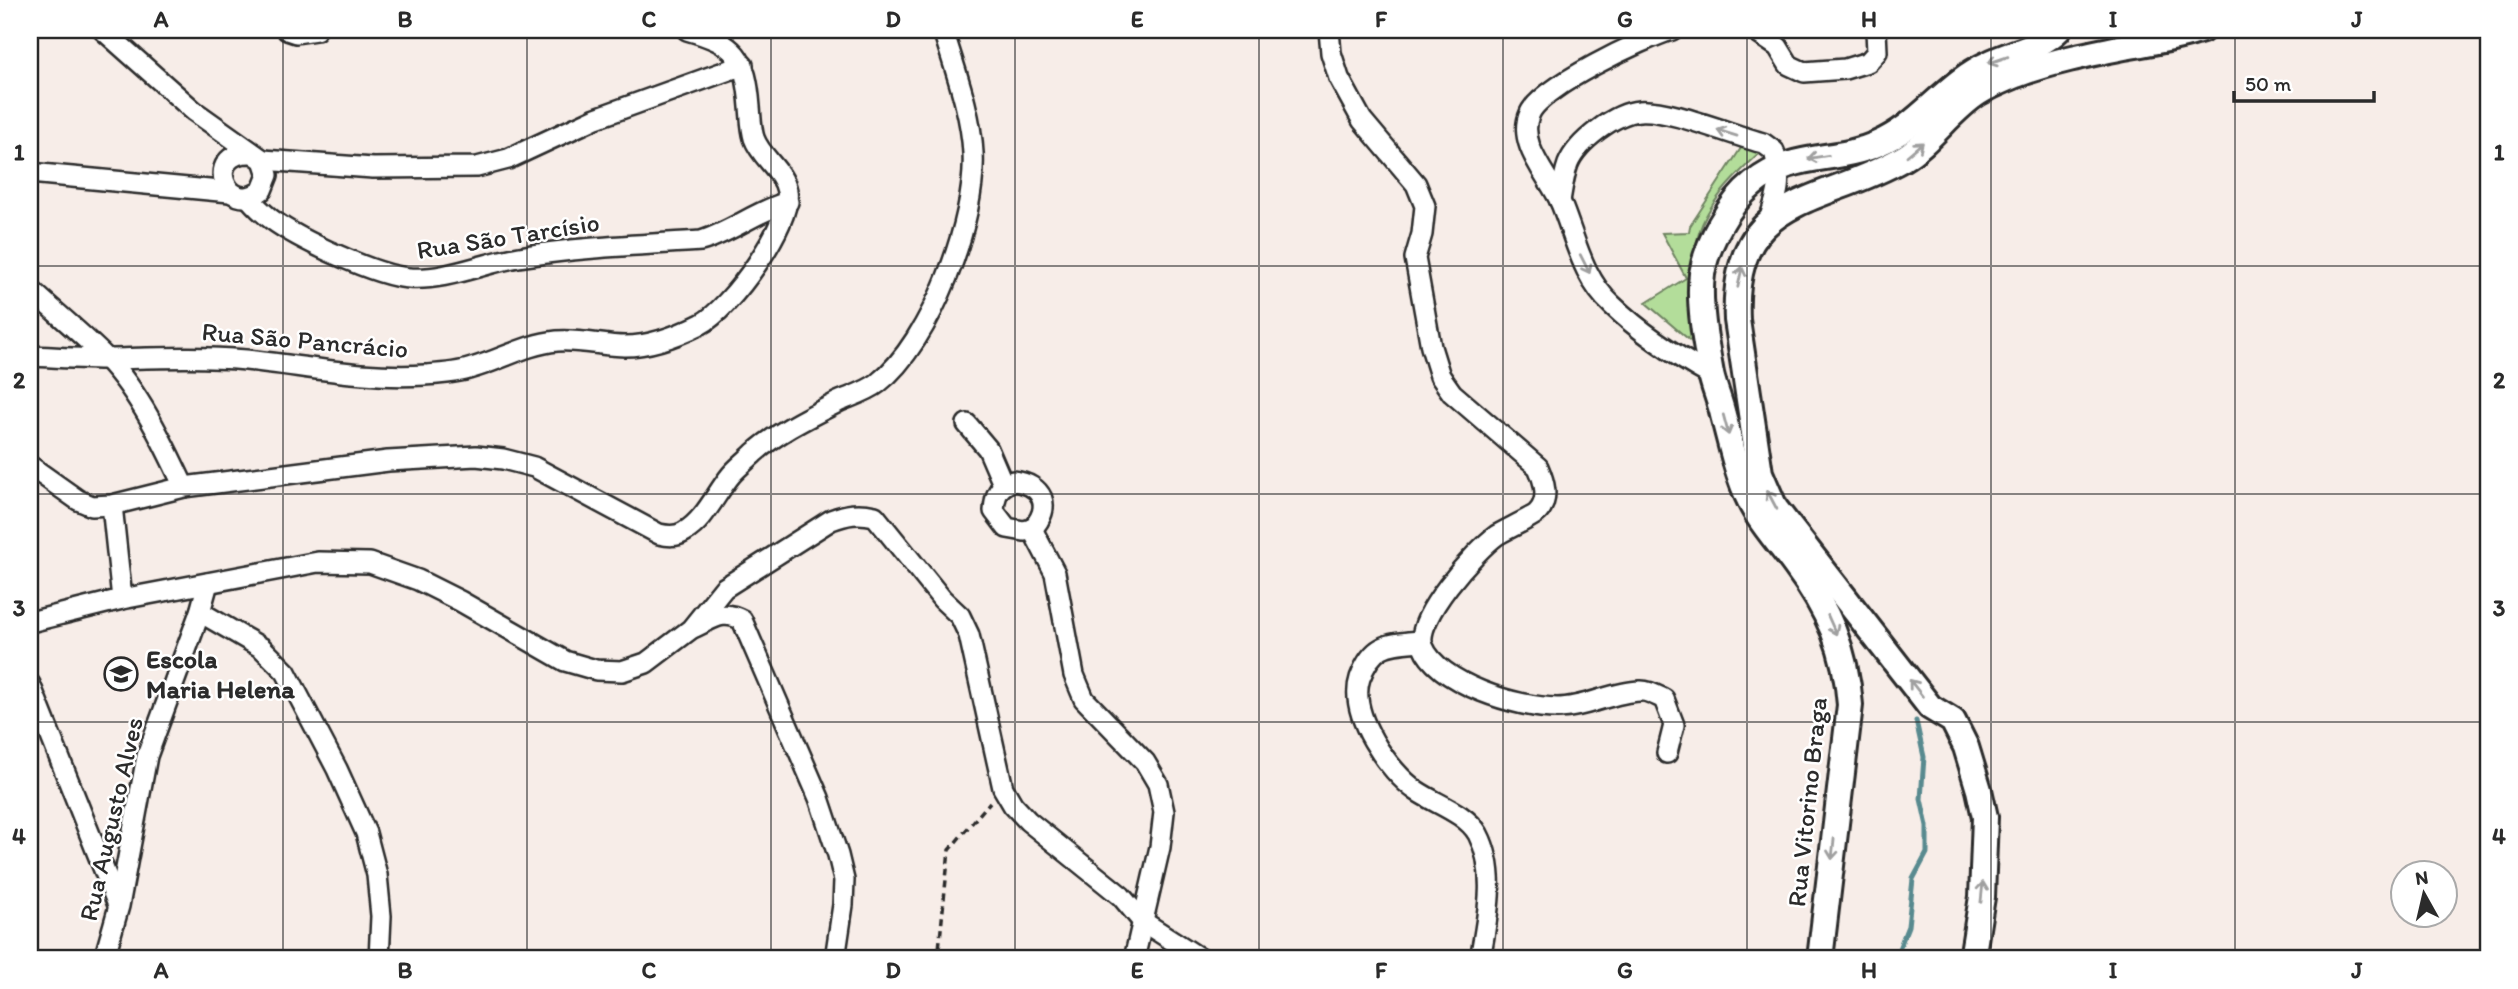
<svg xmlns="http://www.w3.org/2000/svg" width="2518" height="989" viewBox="0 0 2518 989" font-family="Itim,sans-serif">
	<rect width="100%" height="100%" fill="#f7ede8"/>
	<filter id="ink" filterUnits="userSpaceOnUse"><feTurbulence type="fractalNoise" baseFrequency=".0143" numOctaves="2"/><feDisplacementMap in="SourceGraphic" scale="14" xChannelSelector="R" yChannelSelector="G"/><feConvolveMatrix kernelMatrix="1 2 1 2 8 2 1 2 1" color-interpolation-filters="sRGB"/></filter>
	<g filter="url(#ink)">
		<path fill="#b3dd9a" stroke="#6f8462" stroke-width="2" d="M1743,145L1760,153C1684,222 1691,245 1698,341L1693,343L1646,303L1686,278L1662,233L1689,232L1690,226Z"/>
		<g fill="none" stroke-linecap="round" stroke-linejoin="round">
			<polyline stroke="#598a8f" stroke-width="5" points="1895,959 1908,926 1913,879 1927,853 1927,826 1921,799 1924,757 1916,721"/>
			<defs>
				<g id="minor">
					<path d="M103,30L194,111L263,160L268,175L262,190C226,218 202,152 251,153"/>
					<polyline points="287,30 296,33 316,30"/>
					<path d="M1329,30L1331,53L1339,78L1362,120L1416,184L1425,206L1422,234L1415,258L1431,347L1440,376L1452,393L1538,467C1544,481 1550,499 1538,512C1535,516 1505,530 1497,535C1476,550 1413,619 1423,646C1438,684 1519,708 1557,708C1586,708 1611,692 1640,691C1647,690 1657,696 1664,699L1674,725L1667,753"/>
					<path d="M1672,30C1644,38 1541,87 1530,113C1516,143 1548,175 1560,201C1575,236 1582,278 1612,305C1642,334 1676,356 1712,376"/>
					<polyline points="1753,30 1778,47 1789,65 1804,72 1845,69 1868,62 1877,52 1876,30"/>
					<polyline points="263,160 373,168 477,167 508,159 596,118 743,65"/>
					<polyline points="30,173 230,192"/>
					<path d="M248,197C255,205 263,213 271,219C298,239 376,276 409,278C445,281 483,263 519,257C579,247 640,245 701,241C732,232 756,211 788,202"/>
					<path d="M1560,201C1562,189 1564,175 1568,164C1577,142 1615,113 1639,111C1667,108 1732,135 1763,143L1774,151C1782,181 1779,191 1769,220"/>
					<path d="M30,289C55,312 82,334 106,358C139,392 164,444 184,487"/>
					<path d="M30,356C56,357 83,359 109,359C156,358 199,356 246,360C305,366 365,379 425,375C440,374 458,373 472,368C501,360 526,344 557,341C580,339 603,346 625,346C651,346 679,335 701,324C729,310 793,223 787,191C783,170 761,158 754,138C751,128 751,117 750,107C746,56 736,44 687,30"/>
					<polyline points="967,424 988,449 1003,484"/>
					<path d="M30,466L78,500L92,506L112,505L184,487L388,461L476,456L503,459L534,467L659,534C668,536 676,537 684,532C705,520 716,493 731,475C738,467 747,460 754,453C779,431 811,416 840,401C852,396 868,391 878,383C931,342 977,219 973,153C971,112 955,70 943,30"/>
					<path d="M1013,481C1043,484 1053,507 1032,529L1024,531L1007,528L994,511C995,495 998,486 1013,481Z"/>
					<polyline points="112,505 122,599"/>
					<polyline points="1032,529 1055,573 1074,675 1084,699 1145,762 1158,784 1164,812 1160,847 1134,959"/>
					<polyline points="208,583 200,612 262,648 286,672 337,769 366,833 377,875 381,916 379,959"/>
					<path d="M30,622L122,599L318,562L370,563L418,580L460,601L565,661L596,670L622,671L646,663L691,629L724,588L831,520C847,514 858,512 875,516L942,599L960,616L969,635L1003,788L1013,805L1028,821L1121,896L1142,921L1201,959"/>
					<path d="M695,627C713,619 723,609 742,620L819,798L838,855L844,880L843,905L835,959"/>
					<path d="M1421,641C1388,644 1373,643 1360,678C1348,714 1389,772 1417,791C1436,804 1466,813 1478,834C1498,872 1487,919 1480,959"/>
					<polyline points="30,684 118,905"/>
					<polyline points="104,959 119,906 147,756 200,612"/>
				</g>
				<g id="major">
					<path d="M1820,959L1850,705C1846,650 1828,609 1795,565C1783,548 1768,532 1757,514C1739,485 1732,448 1723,415C1720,401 1714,388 1711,374C1706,346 1698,303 1702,274C1707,243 1729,203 1753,184C1793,151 1834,163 1877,144C1920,126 1946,83 1988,64C2011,52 2039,49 2058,30"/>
					<path d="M1972,959L1982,897L1985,817L1979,790L1966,747L1953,721L1930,707L1775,508L1760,473L1737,320C1731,193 1820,206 1902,159C1931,142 1950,111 1978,93C1989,86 2004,80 2016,75C2050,62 2089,54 2124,47C2151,42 2176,39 2202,30"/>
				</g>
			</defs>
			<use href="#minor" stroke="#2b2b2b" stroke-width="24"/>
			<use href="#major" stroke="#2b2b2b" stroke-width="30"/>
			<polyline stroke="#2b2b2b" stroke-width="3.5" stroke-dasharray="7 5" stroke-linecap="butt" points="938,959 949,850 990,802"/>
			<use href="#minor" stroke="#fff" stroke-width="19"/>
			<use href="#major" stroke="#fff" stroke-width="24"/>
		</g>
		<defs><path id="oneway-shaft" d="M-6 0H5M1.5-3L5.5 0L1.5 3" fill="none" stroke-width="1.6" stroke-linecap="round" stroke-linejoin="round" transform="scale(1.75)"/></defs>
		<g stroke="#a0a0a0">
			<use href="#oneway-shaft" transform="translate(1998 60) rotate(161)"/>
			<use href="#oneway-shaft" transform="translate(1727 133) rotate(-163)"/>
			<use href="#oneway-shaft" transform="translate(1915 149) rotate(-40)"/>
			<use href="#oneway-shaft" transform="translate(1818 157) rotate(171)"/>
			<use href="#oneway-shaft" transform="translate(1585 264) rotate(63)"/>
			<use href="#oneway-shaft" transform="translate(1740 277) rotate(-78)"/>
			<use href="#oneway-shaft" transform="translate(1726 425) rotate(75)"/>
			<use href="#oneway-shaft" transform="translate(1772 500) rotate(-118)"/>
			<use href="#oneway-shaft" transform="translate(1832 625) rotate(66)"/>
			<use href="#oneway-shaft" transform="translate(1916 688) rotate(-128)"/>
			<use href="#oneway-shaft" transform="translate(1833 849) rotate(96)"/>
			<use href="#oneway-shaft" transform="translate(1982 892) rotate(-84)"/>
		</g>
	</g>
	<path fill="none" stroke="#2b2b2b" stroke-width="2" stroke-opacity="0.55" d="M283,30V959M527,30V959M771,30V959M1015,30V959M1259,30V959M1503,30V959M1747,30V959M1991,30V959M2235,30V959M30,266H2488M30,494H2488M30,722H2488"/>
	<defs>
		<symbol id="school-ring" viewBox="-11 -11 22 22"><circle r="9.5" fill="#fff" stroke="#2b2b2b" stroke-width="1.5"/><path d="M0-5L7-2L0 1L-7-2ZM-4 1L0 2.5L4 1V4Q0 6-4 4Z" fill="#2b2b2b"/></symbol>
	</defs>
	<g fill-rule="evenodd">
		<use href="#school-ring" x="102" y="655" width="38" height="38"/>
	</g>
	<g text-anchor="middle" stroke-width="5" stroke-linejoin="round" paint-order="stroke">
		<g font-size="26" fill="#2b2b2b" stroke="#fff">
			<text transform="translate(508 236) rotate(-9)" y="9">Rua São Tarcísio</text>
			<text transform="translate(305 340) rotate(5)" y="9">Rua São Pancrácio</text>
			<text transform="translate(1807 802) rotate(-84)" y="9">Rua Vitorino Braga</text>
			<text transform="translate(111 819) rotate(-77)" y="9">Rua Augusto Alves</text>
		</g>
		<g font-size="26" font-weight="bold" fill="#2b2b2b" stroke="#fff" text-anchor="start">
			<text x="146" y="668">Escola<tspan x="146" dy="30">Maria Helena</tspan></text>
		</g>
	</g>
	<rect width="2518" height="989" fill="none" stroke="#fff" stroke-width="77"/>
	<g transform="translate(2424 894) rotate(352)"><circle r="33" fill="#ffffff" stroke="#aaaaaa" stroke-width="2"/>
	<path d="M0-5L12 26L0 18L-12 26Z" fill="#2b2b2b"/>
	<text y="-10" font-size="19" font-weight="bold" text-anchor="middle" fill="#2b2b2b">N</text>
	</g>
	<path d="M2234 91v10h140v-10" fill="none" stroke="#2b2b2b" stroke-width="3.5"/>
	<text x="2245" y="91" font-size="21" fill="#2b2b2b" stroke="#ffffff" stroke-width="5" paint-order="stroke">50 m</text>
	<rect x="38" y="38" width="2442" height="912" fill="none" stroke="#2b2b2b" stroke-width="2.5"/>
	<g font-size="23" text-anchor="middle" font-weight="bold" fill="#2b2b2b">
		<text x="161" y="27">A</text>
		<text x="405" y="27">B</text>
		<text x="649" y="27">C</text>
		<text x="893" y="27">D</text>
		<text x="1137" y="27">E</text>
		<text x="1381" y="27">F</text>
		<text x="1625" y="27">G</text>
		<text x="1869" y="27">H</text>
		<text x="2113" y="27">I</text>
		<text x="2357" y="27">J</text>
		<text x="19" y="160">1</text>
		<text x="2499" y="160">1</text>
		<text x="19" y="388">2</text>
		<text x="2499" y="388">2</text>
		<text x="19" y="616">3</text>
		<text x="2499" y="616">3</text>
		<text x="19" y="844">4</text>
		<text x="2499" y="844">4</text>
		<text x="161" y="978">A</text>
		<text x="405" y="978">B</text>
		<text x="649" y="978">C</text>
		<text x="893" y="978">D</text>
		<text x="1137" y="978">E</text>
		<text x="1381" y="978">F</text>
		<text x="1625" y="978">G</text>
		<text x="1869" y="978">H</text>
		<text x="2113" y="978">I</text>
		<text x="2357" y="978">J</text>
	</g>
</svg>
